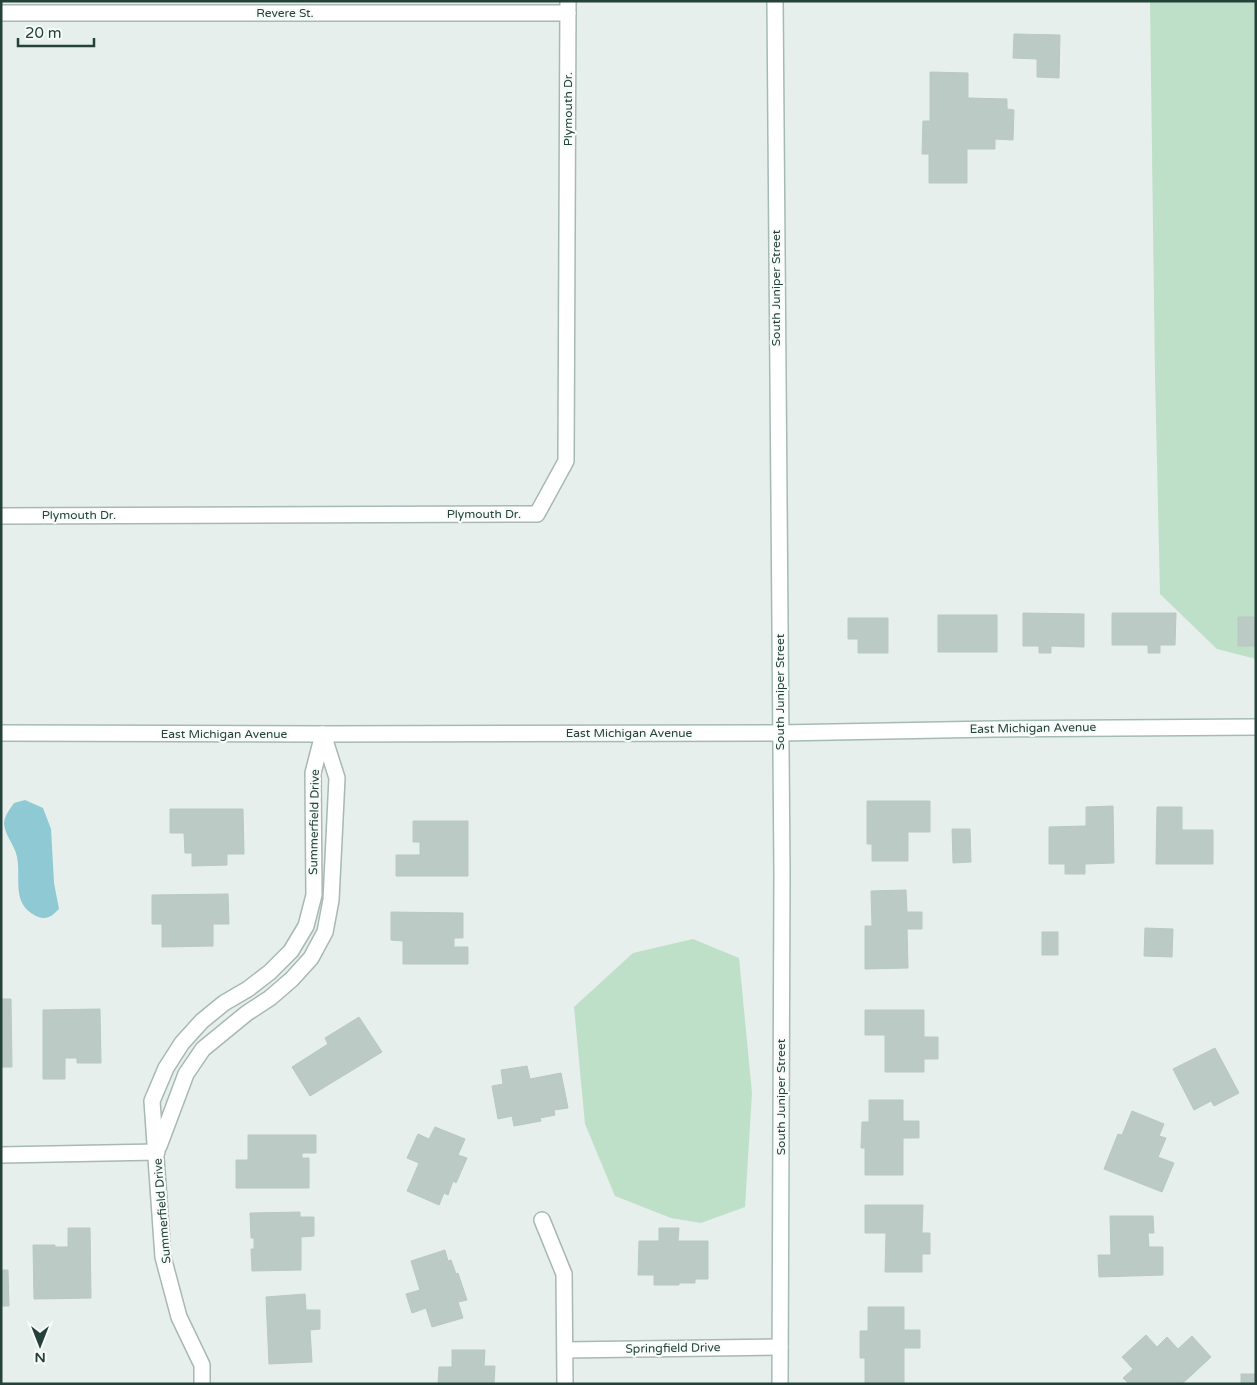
<svg xmlns="http://www.w3.org/2000/svg" width="1257" height="1385" viewBox="0 0 1257 1385" font-family="'Varela Round',sans-serif">
	<rect width="100%" height="100%" fill="#e6efeb"/>
	<g fill="#bfe0c8">
		<polygon points="1150,1 1256,1 1256,659 1217,649 1160,594 1155,375"/>
		<polygon points="693,939 739,958 752,1093 745,1207 701,1223 671,1218 615,1196 585,1124 574,1007 633,953"/>
	</g>
	<path fill="#8ec9d4" d="M25,800L43,808L51,829L54,883L59,909C52,916 47,921 36,916C9,902 23,876 16,853C13,844 5,834 4,824C4,816 10,809 14,803Z"/>
	<g fill="#bbcac4" stroke="#b8c9c2">
		<polygon points="1014,34 1060,35 1059,78 1037,77 1037,59 1013,58"/>
		<polygon points="930,72 968,73 968,98 1007,99 1007,109 1014,110 1013,140 995,139 995,149 967,149 967,183 929,183 929,154 922,154 923,121 930,121"/>
		<polygon points="1023,613 1084,614 1084,647 1051,646 1051,653 1039,653 1039,646 1023,646"/>
		<polygon points="1112,613 1176,613 1175,645 1160,645 1160,653 1148,653 1148,645 1112,645"/>
		<rect x="938" y="615" width="59" height="37"/>
		<rect x="1238" y="617" width="18" height="29"/>
		<polygon points="848,618 888,618 888,653 858,653 858,639 848,639"/>
		<polygon points="867,801 930,801 930,832 908,832 908,861 872,861 872,844 867,844"/>
		<polygon points="1113,806 1114,863 1085,864 1085,874 1065,874 1065,864 1049,864 1049,827 1086,826 1086,807"/>
		<polygon points="1157,807 1182,807 1182,830 1213,830 1213,864 1156,864"/>
		<polygon points="170,809 243,809 244,854 227,854 227,865 192,866 192,853 185,853 184,833 170,833"/>
		<polygon points="413,821 468,821 468,876 396,876 396,855 420,855 420,842 413,842"/>
		<polygon points="952,829 970,829 971,862 953,863"/>
		<polygon points="906,890 907,912 922,912 922,929 907,929 908,968 865,969 865,926 872,926 871,891"/>
		<polygon points="228,894 229,924 213,924 213,946 162,947 162,924 152,924 152,895"/>
		<polygon points="391,912 463,913 463,938 454,938 454,947 468,947 468,964 403,964 403,941 391,940"/>
		<polygon points="1145,928 1173,929 1172,957 1144,956"/>
		<rect x="1042" y="932" width="16" height="23"/>
		<polygon points="1,999 11,999 12,1067 1,1067"/>
		<polygon points="100,1009 101,1063 77,1063 77,1058 65,1058 65,1079 43,1079 43,1010"/>
		<polygon points="865,1010 924,1010 924,1037 938,1037 938,1059 924,1059 924,1072 885,1072 885,1035 865,1035"/>
		<polygon points="359,1017 382,1052 310,1096 292,1067 328,1044 325,1038"/>
		<polygon points="1215,1048 1239,1093 1214,1106 1211,1101 1194,1110 1173,1069"/>
		<polygon points="527,1066 530,1079 561,1073 568,1108 554,1110 555,1115 540,1118 541,1121 514,1126 512,1116 498,1119 492,1086 503,1084 501,1070"/>
		<polygon points="869,1100 903,1100 903,1121 919,1121 919,1138 903,1138 903,1175 865,1175 865,1148 861,1148 862,1122 869,1122"/>
		<polygon points="1132,1111 1164,1124 1159,1136 1166,1138 1158,1157 1174,1163 1162,1192 1104,1169 1118,1134 1122,1135"/>
		<polygon points="435,1127 465,1139 458,1155 467,1158 456,1183 453,1181 448,1195 444,1193 439,1205 407,1191 419,1163 407,1158 418,1134 429,1139"/>
		<polygon points="248,1135 316,1135 316,1153 302,1153 302,1158 309,1158 309,1188 236,1188 236,1160 248,1160"/>
		<polygon points="865,1205 923,1205 922,1233 930,1233 930,1254 922,1254 922,1272 885,1272 886,1233 865,1233"/>
		<polygon points="300,1212 300,1217 314,1217 314,1236 301,1237 301,1270 252,1271 251,1249 254,1249 254,1238 251,1238 250,1213"/>
		<polygon points="1110,1216 1153,1216 1154,1233 1148,1233 1149,1247 1163,1247 1163,1275 1099,1277 1098,1255 1111,1255"/>
		<polygon points="68,1228 90,1228 91,1298 34,1299 33,1245 55,1245 55,1247 68,1247"/>
		<polygon points="659,1228 679,1228 678,1241 708,1241 708,1279 695,1279 695,1283 679,1283 679,1285 654,1285 654,1275 638,1275 639,1241 659,1241"/>
		<polygon points="445,1250 448,1261 451,1260 456,1274 458,1273 467,1300 458,1302 463,1318 432,1327 426,1308 412,1313 406,1294 420,1290 411,1261"/>
		<polygon points="1,1270 8,1270 9,1306 1,1306"/>
		<polygon points="305,1294 306,1310 320,1310 320,1329 310,1330 312,1362 269,1364 266,1297"/>
		<polygon points="868,1307 904,1307 904,1330 920,1330 920,1348 904,1348 904,1384 865,1384 865,1358 860,1358 860,1331 868,1331"/>
		<polygon points="1146,1335 1157,1347 1167,1337 1178,1349 1192,1336 1211,1357 1182,1384 1129,1384 1123,1378 1133,1369 1122,1357"/>
		<polygon points="452,1350 485,1350 484,1366 495,1366 494,1384 438,1384 439,1367 452,1367"/>
		<rect x="1241" y="1374" width="15" height="10"/>
	</g>
	<g fill="none" stroke-linecap="round" stroke-linejoin="round">
		<defs>
			<g id="street">
				<polyline points="1,13 568,13"/>
				<polyline points="1,516 537,514 566,461 568,1"/>
				<polyline points="159,1146 186,1074 203,1049 247,1013 270,998 292,979 311,958 325,932 331,900 337,778 323,734"/>
				<polyline points="1,1155 157,1152"/>
				<polyline points="542,1220 564,1274 565,1384"/>
				<polyline points="566,1350 780,1347"/>
				<polyline points="202,1384 202,1365 179,1317 163,1257 152,1101 166,1068 182,1043 202,1021 224,1003 248,989 270,972 291,951 306,926 314,895 313,773 323,734"/>
			</g>
			<g id="secondary">
				<polyline points="775,1 782,874 780,1384"/>
				<polyline points="1,733 323,734 780,733 994,729 1256,727"/>
			</g>
		</defs>
		<use href="#street" stroke="#a8b8b2" stroke-width="18"/>
		<use href="#secondary" stroke="#a4bbb3" stroke-width="18"/>
		<use href="#street" stroke="#fff" stroke-width="15"/>
		<use href="#secondary" stroke="#fff" stroke-width="15"/>
	</g>
	<g text-anchor="middle" stroke-width="4.5" stroke-linejoin="round" paint-order="stroke">
		<g font-size="12" fill="#24423a" stroke="#f7fbf9">
			<text x="285" y="17">Revere St.</text>
			<text transform="translate(568 109) rotate(-90)" y="4">Plymouth Dr.</text>
			<text transform="translate(776 288) rotate(-90)" y="4">South Juniper Street</text>
			<text x="484" y="518">Plymouth Dr.</text>
			<text x="79" y="519">Plymouth Dr.</text>
			<text transform="translate(780 692) rotate(-90)" y="4">South Juniper Street</text>
			<text transform="translate(1033 728) rotate(-1)" y="4">East Michigan Avenue</text>
			<text x="629" y="737">East Michigan Avenue</text>
			<text x="224" y="738">East Michigan Avenue</text>
			<text transform="translate(314 822) rotate(-89)" y="4">Summerfield Drive</text>
			<text transform="translate(781 1097) rotate(-90)" y="4">South Juniper Street</text>
			<text transform="translate(162 1211) rotate(-95)" y="4">Summerfield Drive</text>
			<text transform="translate(673 1348) rotate(-1)" y="4">Springfield Drive</text>
		</g>
	</g>
	<rect width="1257" height="1385" fill="none" stroke="#24423a" stroke-width="5"/>
	<g transform="translate(40 1345) rotate(180)" stroke="#f7fbf9" stroke-width="4" paint-order="stroke">
	<path d="M0-4L9 19L0 12L-9 19Z" fill="#24423a"/>
	<text y="-8" font-size="14" font-weight="bold" text-anchor="middle" fill="#24423a">N</text>
	</g>
	<path d="M18 38v8h76v-8" fill="none" stroke="#24423a" stroke-width="2.5"/>
	<text x="25" y="38" font-size="15" fill="#24423a" stroke="#f7fbf9" stroke-width="4" paint-order="stroke">20 m</text>
</svg>
